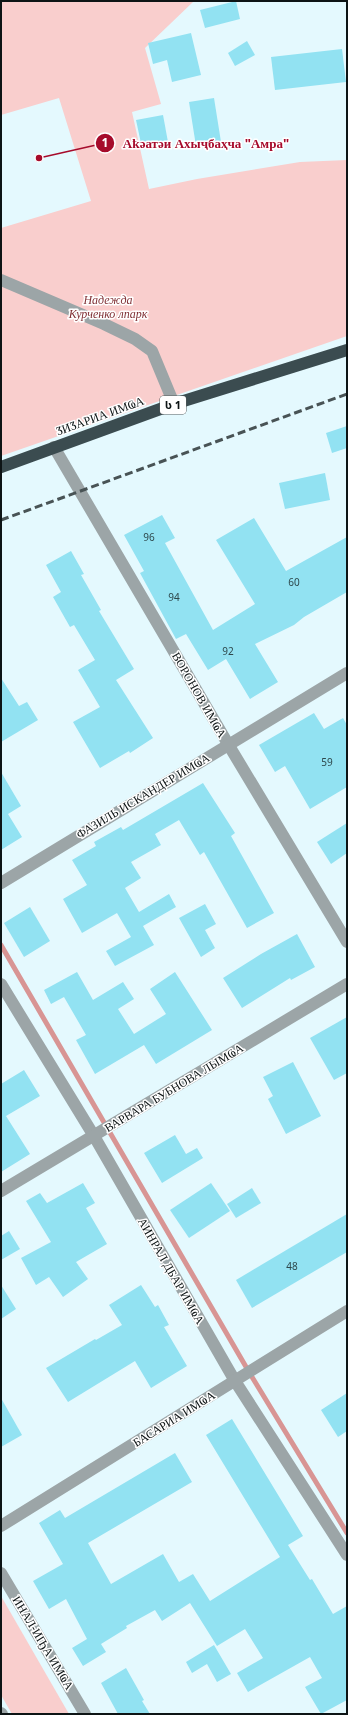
<svg xmlns="http://www.w3.org/2000/svg" width="348" height="1715" viewBox="0 0 348 1715" font-family="Georgia,'Noto Sans Georgian',serif">
	<rect width="100%" height="100%" fill="#e4f9fe"/>
	<g fill="#f9cecd">
		<polygon points="1,1 196,1 193,2 145,48 161,104 132,112 149,189 197,179 300,162 347,160 347,336 1,456 1,228 91,201 59,98 1,115"/>
		<polygon points="1,1596 69,1714 12,1714 1,1695"/>
	</g>
	<g fill="none" stroke-linecap="round" stroke-linejoin="round">
		<polyline stroke="#d89594" stroke-width="5" points="1,945 249,1372 347,1533"/>
	</g>
	<g fill="#92e2f2">
		<polygon points="236,1 240,19 205,28 200,10"/>
		<polygon points="191,33 201,75 172,82 167,60 153,64 148,43"/>
		<polygon points="247,41 255,55 235,66 228,53"/>
		<polygon points="342,49 346,82 275,90 271,57"/>
		<polygon points="214,98 221,142 196,146 189,102"/>
		<polygon points="163,115 168,142 142,148 136,120"/>
		<polygon points="347,426 347,448 332,453 326,433"/>
		<polygon points="325,473 330,500 285,509 279,483"/>
		<polygon points="162,515 175,538 165,543 213,630 255,604 216,540 254,518 286,571 347,537 347,592 304,617 294,625 255,644 278,682 250,699 226,659 208,670 186,634 176,639 140,573 144,571 124,535"/>
		<polygon points="71,551 84,574 81,575 101,610 99,611 134,669 116,680 153,738 130,753 129,751 100,768 73,722 100,707 78,670 95,660 74,625 70,627 53,597 61,592 46,565"/>
		<polygon points="1,678 19,706 27,702 38,720 1,742"/>
		<polygon points="314,713 324,729 343,718 347,725 347,787 310,809 285,766 275,772 259,745"/>
		<polygon points="1,772 21,806 8,814 22,837 1,850"/>
		<polygon points="203,783 235,833 231,836 274,913 247,928 204,852 200,855 179,820 155,834 161,845 131,862 141,878 125,888 139,912 169,894 176,907 143,926 154,945 115,966 106,951 131,937 117,913 82,933 63,899 87,885 72,860 96,846 94,842 121,827 123,830"/>
		<polygon points="347,823 347,853 331,864 317,842"/>
		<polygon points="205,904 216,924 205,930 215,948 201,957 179,918"/>
		<polygon points="30,907 50,941 24,957 4,923"/>
		<polygon points="297,934 315,967 291,980 290,978 242,1008 223,978 261,954"/>
		<polygon points="77,972 93,1000 123,982 134,999 118,1009 134,1034 166,1014 150,989 175,972 212,1030 156,1064 144,1045 95,1074 76,1040 86,1035 64,997 51,1004 44,990"/>
		<polygon points="347,1017 347,1073 334,1080 310,1038"/>
		<polygon points="293,1062 321,1116 286,1134 268,1099 273,1096 263,1077"/>
		<polygon points="24,1070 40,1096 6,1116 30,1154 1,1172 1,1084"/>
		<polygon points="175,1135 186,1154 197,1148 203,1158 162,1183 144,1153"/>
		<polygon points="83,1183 95,1203 86,1208 107,1244 76,1262 88,1279 63,1297 49,1277 36,1285 21,1258 51,1242 26,1201 40,1193 47,1203"/>
		<polygon points="211,1183 230,1211 189,1238 170,1210"/>
		<polygon points="252,1188 261,1203 236,1218 227,1204"/>
		<polygon points="347,1214 347,1252 252,1308 236,1280"/>
		<polygon points="9,1231 20,1249 1,1260 1,1236"/>
		<polygon points="1,1285 16,1309 1,1319"/>
		<polygon points="141,1285 155,1307 158,1305 169,1325 164,1327 187,1366 151,1388 135,1361 68,1402 46,1368 95,1339 96,1340 122,1325 109,1305"/>
		<polygon points="347,1393 347,1431 338,1437 321,1410"/>
		<polygon points="1,1398 22,1435 1,1447"/>
		<polygon points="232,1419 303,1536 288,1545 310,1580 312,1579 333,1614 347,1606 347,1700 321,1714 305,1687 322,1678 310,1657 248,1692 237,1673 263,1658 245,1629 217,1646 190,1603 162,1621 155,1610 126,1626 127,1628 101,1644 106,1652 83,1666 72,1648 87,1639 66,1599 49,1609 33,1581 63,1564 39,1523 60,1510 65,1518 175,1453 192,1482 88,1543 111,1584 163,1554 179,1582 193,1574 210,1601 280,1557 206,1435"/>
		<polygon points="214,1645 231,1674 217,1682 207,1664 192,1673 186,1662"/>
		<polygon points="126,1668 144,1700 142,1701 150,1714 118,1714 101,1683"/>
	</g>
	<g fill="none" stroke-linecap="round" stroke-linejoin="round">
		<g stroke="#9ca5a7" stroke-width="12">
			<polyline points="1,280 104,324 135,339 152,351 174,404"/>
			<polyline points="54,447 228,744 347,942"/>
			<polyline points="1,883 347,673"/>
			<polyline points="1,984 94,1136 235,1381 347,1555"/>
			<polyline points="1,1191 347,984"/>
			<polyline points="1,1526 347,1311"/>
			<polyline points="1,1573 85,1714"/>
			<polyline points="1,1713 2,1714"/>
		</g>
		<polyline stroke="#3b4c50" stroke-width="12" points="1,467 174,404 347,350"/>
		<polyline stroke="#485355" stroke-width="3" stroke-dasharray="8 4" stroke-linecap="butt" points="1,520 347,394"/>
	</g>
	<g text-anchor="middle" stroke-width="3" stroke-linejoin="round" paint-order="stroke">
		<g font-size="10" fill="#2e484c">
			<text x="149" y="541">96</text>
			<text x="294" y="586">60</text>
			<text x="174" y="601">94</text>
			<text x="228" y="655">92</text>
			<text x="327" y="766">59</text>
			<text x="292" y="1270">48</text>
		</g>
		<rect fill="#fff" stroke="#565a5b" stroke-width="1" x="160" y="396" width="26" height="18" rx="3"/>
		<g font-size="11" font-weight="bold" fill="#0d1415">
			<text x="173" y="409">ს 1</text>
		</g>
		<g font-size="12" font-style="italic" fill="#803035" stroke="#fff">
			<text x="108" y="304">Надежда<tspan x="108" dy="14">Курченко лпарк</tspan></text>
		</g>
		<g font-size="12" fill="#0d1415" stroke="#fff">
			<text transform="translate(100 416) rotate(-20)" y="4">ӠИӠАРИА ИМҨА</text>
			<text transform="translate(199 695) rotate(60)" y="4">ВОРОНОВ ИМҨА</text>
			<text transform="translate(143 796) rotate(-31)" y="4">ФАЗИЛЬ ИСКАНДЕР ИМҨА</text>
			<text transform="translate(174 1088) rotate(-31)" y="4">ВАРВАРА БУБНОВА ЛЫМҨА</text>
			<text transform="translate(171 1271) rotate(60)" y="4">АИНРАЛ ДБАР ИМҨА</text>
			<text transform="translate(174 1419) rotate(-32)" y="4">БАСАРИА ИМҨА</text>
			<text transform="translate(43 1643) rotate(59)" y="4">ИНАЛ-ИҦА ИМҨА</text>
		</g>
	</g>
	<path fill="none" stroke="#a60b2b" stroke-width="1.5" d="M39 158L105 143"/>
	<g fill="#a60b2b" stroke="#fff" stroke-width="1.5">
		<circle cx="39" cy="158" r="4"/>
		<circle cx="105" cy="143" r="10"/>
	</g>
	<g font-size="12" text-anchor="middle" font-weight="bold" fill="#fff">
		<text x="105" y="147">1</text>
	</g>
	<g font-size="13" text-anchor="middle" font-weight="bold" fill="#a60b2b" stroke="#fff" stroke-width="3" stroke-linejoin="round" paint-order="stroke">
		<text x="206" y="148">Аҟәатәи Ахыҷбаҳча "Амра"</text>
	</g>
	<rect width="348" height="1715" fill="none" stroke="#0d1415" stroke-width="4"/>
</svg>
